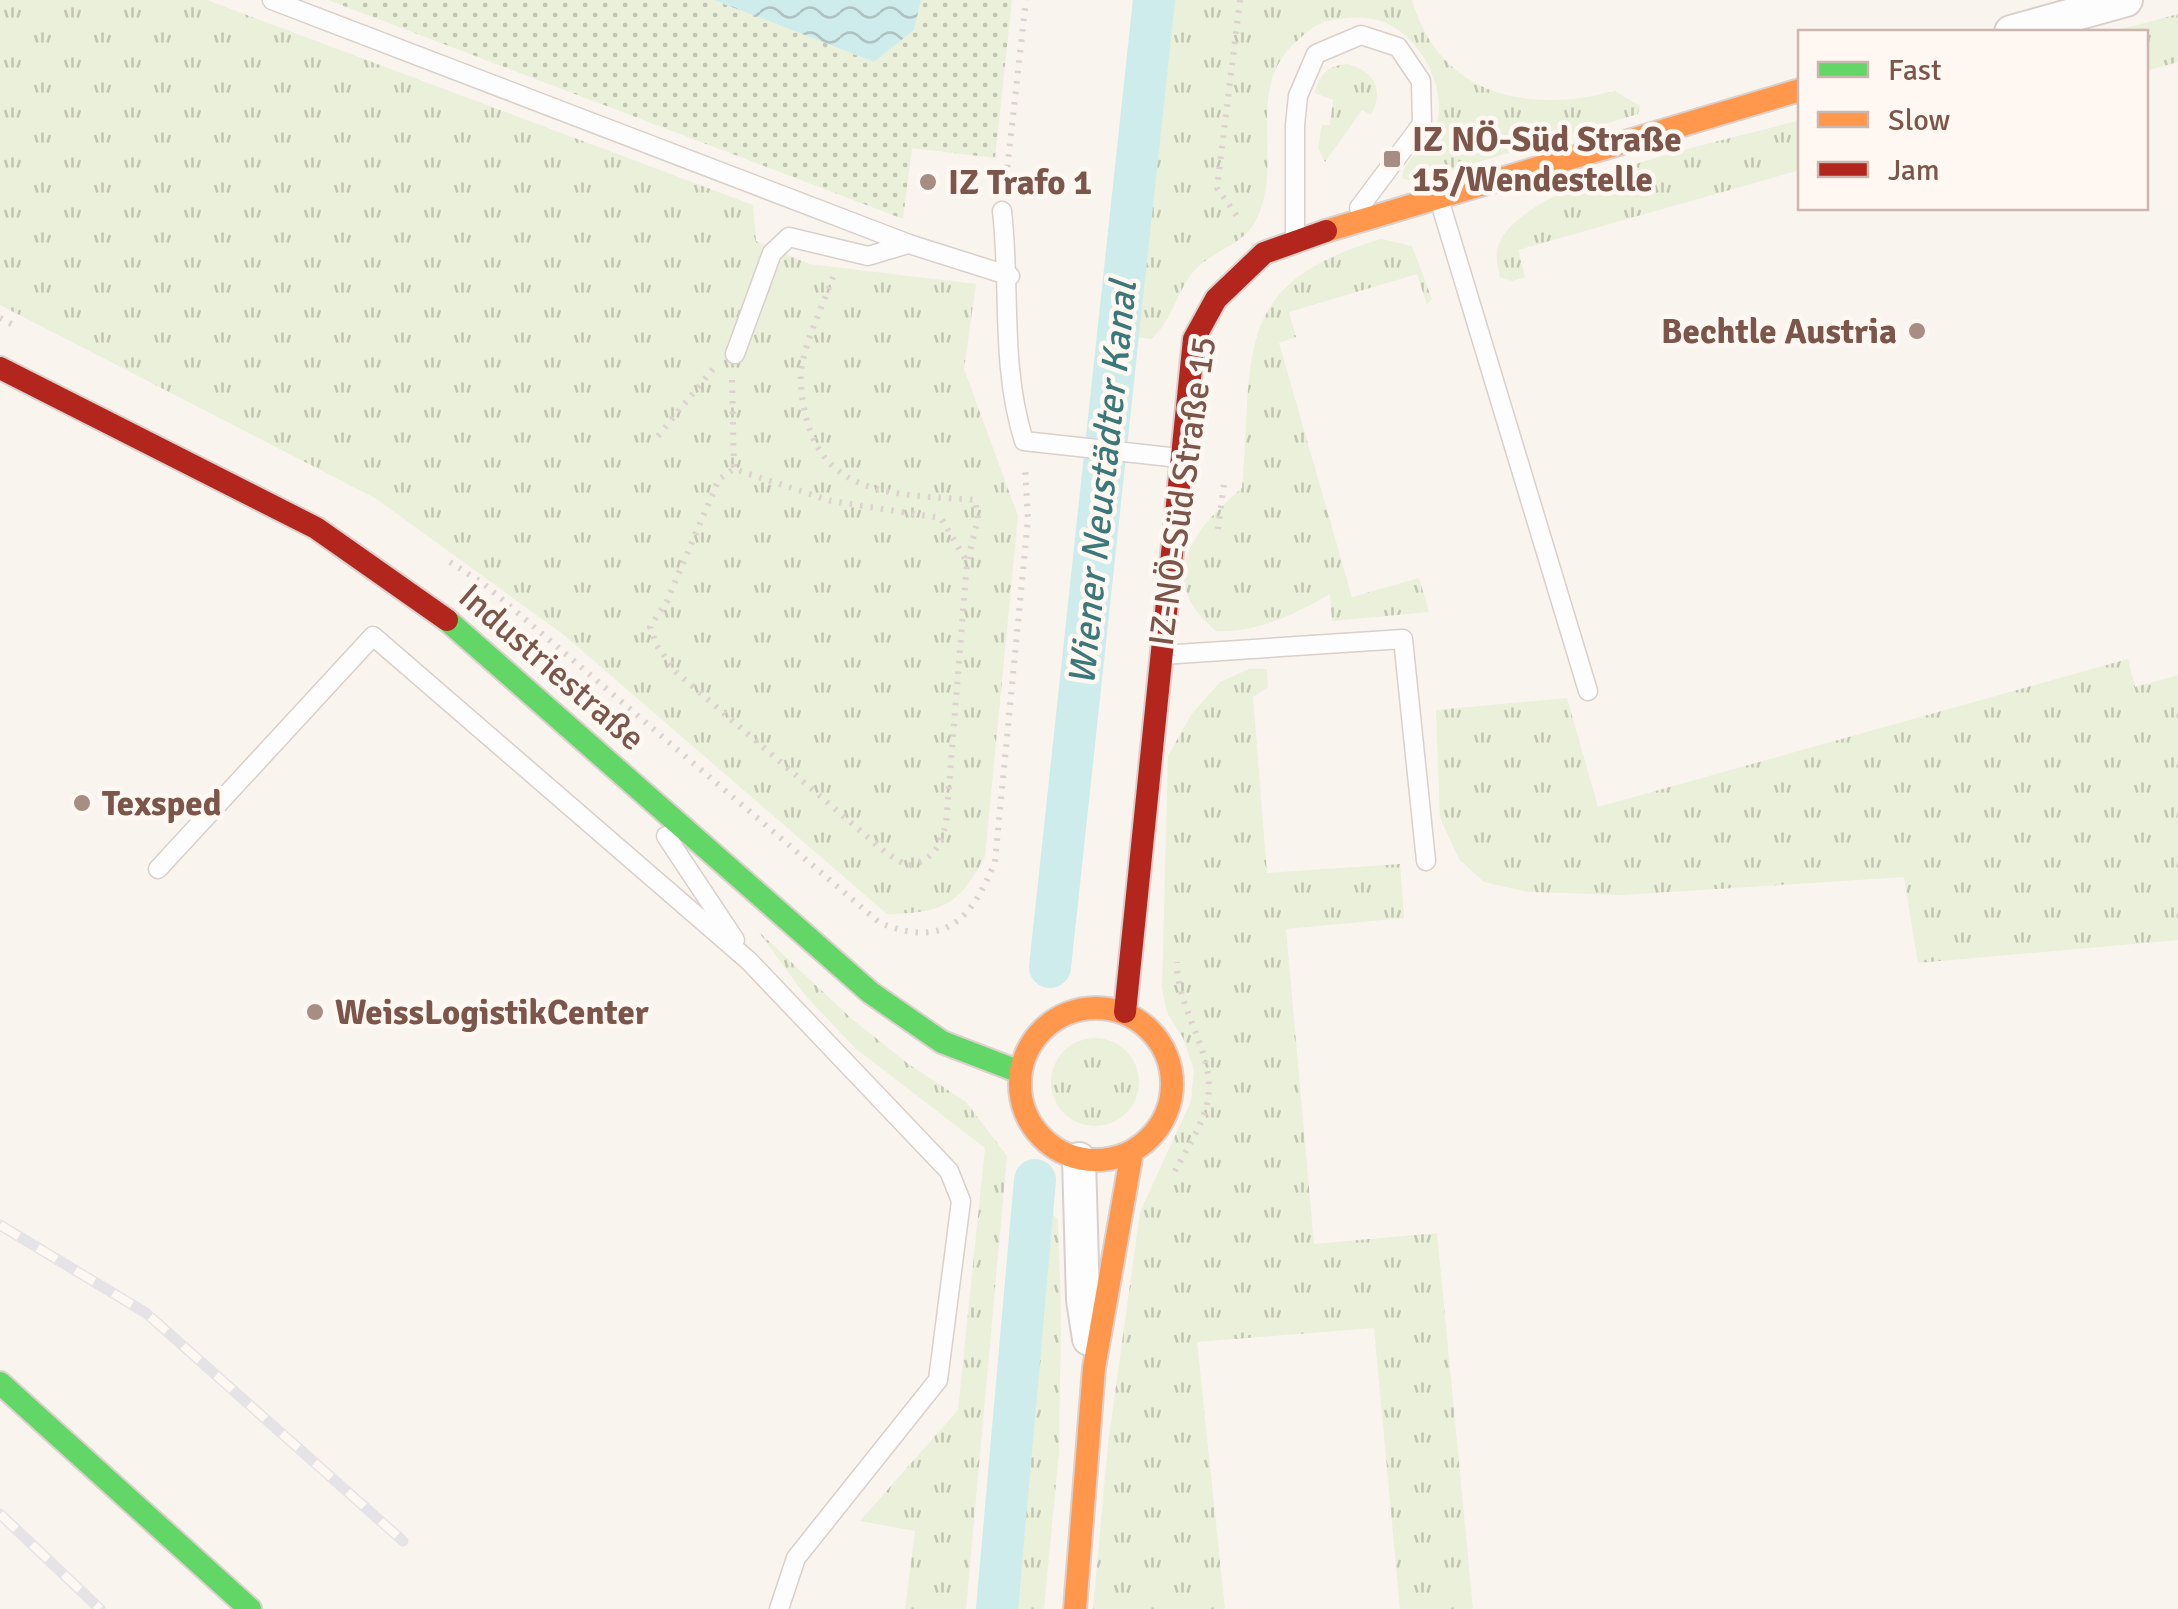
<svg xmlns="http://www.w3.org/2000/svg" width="2178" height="1609" viewBox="0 0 2178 1609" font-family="Signika,sans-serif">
	<defs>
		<pattern id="grass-tufts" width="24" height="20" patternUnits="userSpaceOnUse" patternTransform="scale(2.5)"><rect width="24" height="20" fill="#eaf0d9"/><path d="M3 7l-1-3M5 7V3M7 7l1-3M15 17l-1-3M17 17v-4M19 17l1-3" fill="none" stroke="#c3c5b2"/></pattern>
		<pattern id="garden-dots" width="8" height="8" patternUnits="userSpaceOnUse" patternTransform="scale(2.5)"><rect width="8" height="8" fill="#eaf0d9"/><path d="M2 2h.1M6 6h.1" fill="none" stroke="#c3c5b2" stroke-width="1.8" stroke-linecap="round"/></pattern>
		<pattern id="water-waves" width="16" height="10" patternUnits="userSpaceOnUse" patternTransform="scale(2.5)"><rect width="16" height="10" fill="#cfecec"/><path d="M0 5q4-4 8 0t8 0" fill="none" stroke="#adc2c1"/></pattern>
	</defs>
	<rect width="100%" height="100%" fill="#faf4ef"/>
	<g fill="url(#grass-tufts)">
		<path d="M0,0H207L753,205L756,241L809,264L976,284L964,369L1018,516L985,856C959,906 942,913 887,914L564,635L375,498L0,305Z"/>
		<path d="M1173,0H1412C1440,96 1527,114 1615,91L1640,106L1638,114L1412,182L1402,178C1404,158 1423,151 1432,135C1453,98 1424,41 1388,24C1369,15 1348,17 1328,21C1315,24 1307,32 1297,41C1242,87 1286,166 1255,222C1244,244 1212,251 1196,269C1176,290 1173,321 1151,339L1137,337Z"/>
		<polygon points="2178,14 2178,62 2146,71 2146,32 2111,32"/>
		<path d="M1348,64C1376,72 1384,91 1371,115L1362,110L1325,162L1318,148L1322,125H1330L1333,100L1315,93C1319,74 1329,65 1348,64Z"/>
		<path d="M1800,120V170L1518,250L1525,277L1512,281L1500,277C1496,261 1494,247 1505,233C1555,172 1723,142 1800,120Z"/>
		<path d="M1381,239L1412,246L1432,299L1427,305L1417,274L1289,312L1296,337L1279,343L1352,597L1419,578L1429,612L1332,621L1330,594C1295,614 1258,633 1216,631C1154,580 1192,530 1242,488C1254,353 1229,284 1381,239Z"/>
		<polygon points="2128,659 2135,687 2178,675 2178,940 1918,963 1904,877 1623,895 1528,892 1484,882 1459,859 1440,818 1436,710 1567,698 1598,807"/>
		<polygon points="1249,669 1267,669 1268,687 1253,697 1267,873 1400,864 1404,918 1286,929 1314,1244 1437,1233 1473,1609 1400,1609 1374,1328 1197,1342 1225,1609 1093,1609 1108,1444 1140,1212 1191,1101 1194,1070 1183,1038 1167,1013 1162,988 1168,756 1191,715 1220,682"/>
		<polygon points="758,931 852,1019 907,1063 966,1102 1007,1156 966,1609 905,1609 915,1531 860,1521 958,1410 985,1148 855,1048 805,995"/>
		<circle cx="1095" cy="1082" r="44"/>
		<polygon points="1044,1204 1058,1220 1061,1313 1059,1452 1044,1609 1007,1609"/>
	</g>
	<polygon fill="url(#garden-dots)" points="328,0 714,0 874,62 914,30 921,0 1012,0 995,158 912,148 903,219"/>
	<polygon fill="url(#water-waves)" points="714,0 921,0 914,30 874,62"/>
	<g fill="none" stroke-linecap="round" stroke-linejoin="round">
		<g stroke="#cfecec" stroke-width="42">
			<polyline points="1050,967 1154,0"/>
			<polyline points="997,1609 1035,1180"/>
		</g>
		<defs>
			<g id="lane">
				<polyline points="272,0 909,244 1010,276"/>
				<polyline points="1439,199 1588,691"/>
				<path d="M1002,211C1011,289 1000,365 1024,441L1179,458"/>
				<polyline points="1295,237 1295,125 1298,96 1316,54 1361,35 1398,47 1421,81 1422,124 1359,208"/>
				<polyline points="735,354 772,253 789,237 868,256 908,244"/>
				<polyline points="1162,655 1403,639 1426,861"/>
				<polyline points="666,836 735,940"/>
				<polyline points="158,869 373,636 749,961 949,1171 961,1201 938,1380 796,1558 779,1609"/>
			</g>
			<g id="street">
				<polyline points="2011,32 2126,0"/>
				<polyline points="1079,1159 1083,1300 1089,1339"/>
			</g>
			<g id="fast">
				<polyline points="447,620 871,993 942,1042 1020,1072"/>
				<polyline points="0,1383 250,1609"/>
			</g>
			<g id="slow">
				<polyline points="1326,231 1800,90"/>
				<circle cx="1096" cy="1084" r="76"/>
				<polyline points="1075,1609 1094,1368 1132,1152"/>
			</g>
			<g id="jam">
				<polyline points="0,368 316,528 447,620"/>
				<polyline points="1125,1012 1194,339 1216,299 1264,253 1326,231"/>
			</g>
		</defs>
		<use href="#lane" stroke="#d9cfcb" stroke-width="21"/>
		<use href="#street" stroke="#d9cfcb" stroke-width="36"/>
		<use href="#fast" stroke="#dbd0cc" stroke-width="26"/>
		<use href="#slow" stroke="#dbd0cc" stroke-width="26"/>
		<use href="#jam" stroke="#dbd0cc" stroke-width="26"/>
		<g stroke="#ddd2cf" stroke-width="6" stroke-dasharray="2.5 8" stroke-linecap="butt">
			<polyline points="1240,0 1217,188 1240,220"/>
			<polyline points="1005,188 1026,0"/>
			<path d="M833,277C823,305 808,335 802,364C799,381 802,400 806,417C826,500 904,494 975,500L978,519L967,562L946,824C939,848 933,860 907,866L885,852L677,673L657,646L650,627L667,601L719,479L734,469L831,501L941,518L967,562"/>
			<polyline points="0,318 13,325"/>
			<polyline points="732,380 734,469"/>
			<polyline points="658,436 713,369"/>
			<polyline points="1218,529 1224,483 1220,480"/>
			<path d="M450,562L484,584L880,923C945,949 971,920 995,862L1028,519L1025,467"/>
			<path d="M1175,1171C1186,1150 1204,1123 1208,1099C1215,1051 1176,1009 1177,962"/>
		</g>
		<use href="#lane" stroke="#fefdfd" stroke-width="18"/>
		<use href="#street" stroke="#fefdfd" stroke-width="32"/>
		<use href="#fast" stroke="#63d668" stroke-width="22"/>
		<use href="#slow" stroke="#ff974d" stroke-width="22"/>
		<use href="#jam" stroke="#b3261e" stroke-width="22"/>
		<defs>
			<g id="rail">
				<polyline points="0,1225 146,1313 403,1541"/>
				<polyline points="0,1514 100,1609"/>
			</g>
		</defs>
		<use href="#rail" stroke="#e6e3e6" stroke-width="11"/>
		<use href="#rail" stroke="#fff8f2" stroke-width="8" stroke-dasharray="22" stroke-linecap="butt"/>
	</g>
	<g fill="#a88d84" stroke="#fff8f2" stroke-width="4">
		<rect x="1382" y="149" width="20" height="20" rx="5"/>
		<circle cx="928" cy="182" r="10"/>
		<circle cx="1917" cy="331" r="10"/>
		<circle cx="82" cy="803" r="10"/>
		<circle cx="315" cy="1012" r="10"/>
	</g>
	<g text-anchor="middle" stroke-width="9" stroke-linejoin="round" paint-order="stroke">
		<g font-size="35" font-weight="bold" fill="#7c554b" stroke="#fff8f2" text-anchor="start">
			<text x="1412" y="151">IZ NÖ-Süd Straße<tspan x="1412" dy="40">15/Wendestelle</tspan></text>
			<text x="948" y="194">IZ Trafo 1</text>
			<text x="1897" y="343" text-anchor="end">Bechtle Austria</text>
			<text x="102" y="815">Texsped</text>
			<text x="335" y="1024">WeissLogistikCenter</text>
		</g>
		<g font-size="35" fill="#7c554b" stroke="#fff8f2">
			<text transform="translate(1182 491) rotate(-82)" y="12">IZ-NÖ-Süd Straße 15</text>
			<text transform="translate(552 667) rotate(41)" y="12">Industriestraße</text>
		</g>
		<g font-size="38" font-style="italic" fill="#3a7879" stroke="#fff8f2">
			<text transform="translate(1102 483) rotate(-84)" y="13">Wiener Neustädter Kanal</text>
		</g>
	</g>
	<rect x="1798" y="30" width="350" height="180" fill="#fff8f2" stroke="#cbb7af" stroke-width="2.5"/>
	<rect x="1818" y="62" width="50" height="15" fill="#63d668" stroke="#cbb7af" stroke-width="2.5"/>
	<text x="1888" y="80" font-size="30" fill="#7c554b">Fast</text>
	<rect x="1818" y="112" width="50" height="15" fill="#ff974d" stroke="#cbb7af" stroke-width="2.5"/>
	<text x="1888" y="130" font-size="30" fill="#7c554b">Slow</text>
	<rect x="1818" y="162" width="50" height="15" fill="#b3261e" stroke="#cbb7af" stroke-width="2.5"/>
	<text x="1888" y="180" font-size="30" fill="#7c554b">Jam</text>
</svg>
